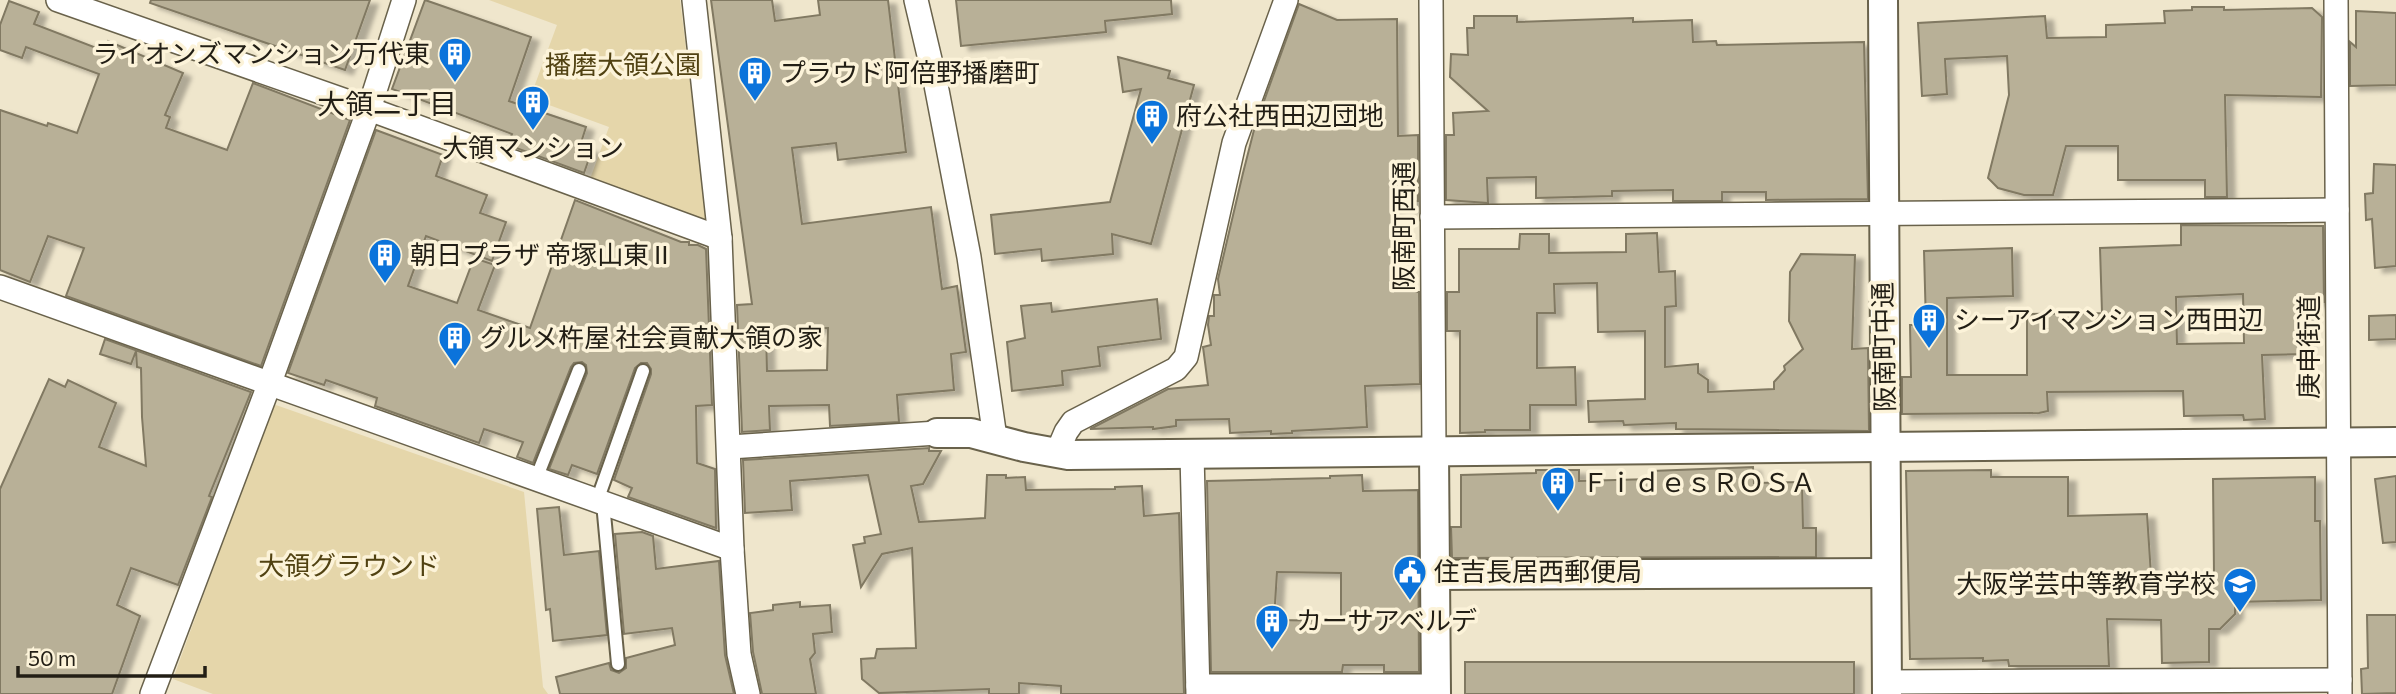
<svg xmlns="http://www.w3.org/2000/svg" width="2396" height="694" viewBox="0 0 2396 694" font-family="Commissioner,'Noto Sans JP',sans-serif">
	<defs>
		<filter id="shadow"><feDropShadow dx="8" dy="4.5" stdDeviation="2" flood-color="#0004"/></filter>
	</defs>
	<rect width="100%" height="100%" fill="#efe6cc"/>
	<g fill="#e5d6aa">
		<polygon points="489,0 680,0 707,220 590,179 609,127 530,98 557,25"/>
		<polygon points="273,404 524,492 543,687 548,694 213,694 173,679"/>
	</g>
	<g fill="#b8b097" stroke="#817962" stroke-width="2" fill-rule="evenodd" filter="url(#shadow)">
		<polygon points="151,0 370,0 345,70 150,3"/>
		<polygon points="425,0 531,37 509,101 586,127 580,146 592,150 584,173 508,145 512,134 392,89"/>
		<path d="M711,0H772L775,21L820,15L818,0H888L906,152L838,160L836,143L792,148L802,224L931,207L942,289L957,286L966,352L951,354L954,390L897,395L899,422L830,426L829,405L769,406L770,430L742,432L737,305L752,304ZM828,328L827,370L767,371L766,329Z"/>
		<polygon points="956,0 1171,0 1172,14 1105,21 1106,32 961,46"/>
		<polygon points="9,1 39,12 34,24 104,51 108,41 183,73 165,115 170,117 166,128 227,150 253,83 350,120 261,366 66,296 84,248 48,236 30,282 0,270 0,110 47,126 48,123 77,133 99,74 26,47 22,58 0,50 0,25"/>
		<polygon points="1299,4 1337,20 1397,19 1398,136 1418,135 1418,201 1414,201 1414,207 1395,208 1395,292 1419,292 1420,384 1365,386 1367,427 1292,431 1292,433 1271,434 1271,431 1230,433 1229,419 1176,420 1176,426 1153,429 1153,427 1090,429 1168,389 1208,385 1203,347 1211,345 1208,325 1209,316 1214,316 1214,295 1220,295 1218,279 1243,173 1255,126"/>
		<polygon points="2192,7 2224,7 2224,10 2312,8 2322,17 2321,97 2225,95 2227,197 2205,197 2205,180 2118,180 2118,146 2066,146 2053,195 2024,195 1998,188 1988,178 2009,95 2007,56 1945,59 1947,94 1922,96 1918,23 2045,16 2047,38 2106,37 2106,25 2165,23 2164,11 2192,10"/>
		<polygon points="2356,11 2396,13 2396,85 2350,86 2350,42 2356,47"/>
		<polygon points="1474,16 1517,16 1517,22 1633,18 1633,22 1692,20 1693,42 1716,41 1717,45 1864,42 1868,199 1766,200 1766,192 1722,192 1722,201 1673,201 1673,190 1612,191 1612,196 1536,198 1536,177 1487,178 1488,203 1446,200 1446,135 1454,135 1453,113 1488,111 1450,77 1451,54 1468,55 1467,28 1474,28"/>
		<polygon points="1118,57 1170,71 1168,78 1194,85 1151,244 1112,234 1113,254 1042,261 1041,249 995,254 991,215 1110,202 1141,89 1123,92"/>
		<polygon points="376,130 443,155 436,176 487,195 480,213 506,222 492,261 426,236 408,286 457,303 474,258 495,265 478,310 530,328 575,200 681,242 689,242 689,245 698,245 706,249 712,405 696,406 697,463 715,469 716,528 628,497 632,488 614,480 651,374 651,369 647,363 641,363 635,368 597,474 572,465 568,475 549,469 587,373 586,365 582,362 574,363 571,367 533,463 517,457 523,442 484,429 479,443 375,406 377,398 326,380 324,385 288,373"/>
		<polygon points="2374,164 2396,165 2396,266 2375,268 2372,219 2366,220 2365,194 2373,193"/>
		<path d="M2181,225L2323,226L2324,302H2306V354L2262,355L2265,419L2244,420L2243,415L2184,416L2183,391L2047,392L2048,411L2039,413L1902,414V377H1911L1910,325H1926L1924,251L2012,248L2013,296L1947,298V375H2027V314L2102,313L2100,248L2181,245ZM2243,294L2244,343L2177,344L2176,297Z"/>
		<polygon points="1657,233 1659,272 1675,271 1676,306 1665,307 1665,367 1698,364 1698,373 1708,380 1708,392 1774,389 1774,382 1785,370 1784,366 1803,349 1789,321 1790,272 1801,254 1855,255 1852,349 1868,348 1869,431 1676,429 1676,423 1624,425 1623,421 1589,422 1588,401 1645,399 1645,331 1598,332 1597,283 1554,284 1555,313 1537,313 1537,368 1575,367 1576,405 1530,405 1530,430 1485,430 1485,432 1460,433 1460,331 1447,331 1447,292 1459,292 1459,249 1519,249 1520,234 1549,234 1549,253 1626,252 1626,234"/>
		<polygon points="1157,299 1161,339 1098,347 1100,366 1062,371 1063,385 1012,391 1007,342 1025,338 1021,306 1051,303 1052,312"/>
		<polygon points="2396,315 2396,339 2369,340 2369,316"/>
		<polygon points="105,339 251,392 209,496 212,497 178,585 131,568 117,605 140,616 112,694 0,694 0,489 49,379 65,387 68,380 116,403 99,447 146,466 142,417 141,368 137,367 136,351 131,364 100,354"/>
		<polygon points="929,448 929,451 941,451 923,484 911,486 919,522 985,518 987,475 1006,475 1006,478 1025,477 1026,490 1115,489 1115,487 1142,486 1144,516 1179,513 1184,694 1061,694 1061,686 1019,683 1019,694 989,694 989,689 879,693 862,679 861,659 875,658 877,649 916,648 912,548 882,554 861,587 853,545 865,543 864,537 881,534 868,475 790,481 792,510 745,513 743,460"/>
		<polygon points="1753,467 1754,483 1802,482 1803,528 1816,528 1816,557 1452,558 1451,527 1461,527 1461,475 1536,473 1536,470 1579,470 1579,481 1652,479 1652,471"/>
		<polygon points="1991,470 1991,477 2068,477 2068,516 2147,514 2151,575 2214,574 2213,479 2315,477 2315,521 2320,521 2321,600 2235,602 2235,614 2220,629 2209,629 2209,662 2162,663 2161,620 2107,619 2109,666 2009,666 2008,660 1983,661 1983,658 1910,659 1906,471"/>
		<path d="M1362,475L1363,491L1418,490L1419,672H1384V665H1343L1342,672H1211L1207,481L1330,478V476ZM1277,572L1341,573V621L1274,620Z"/>
		<polygon points="2396,476 2396,542 2383,543 2375,479"/>
		<polygon points="559,507 564,555 599,551 607,635 553,641 550,609 546,610 537,509"/>
		<polygon points="642,532 653,536 656,569 719,561 725,655 734,694 560,694 556,677 609,663 611,670 619,673 626,668 626,658 675,645 672,628 624,634 615,534"/>
		<polygon points="800,602 800,607 830,605 832,632 813,634 815,653 810,659 816,694 762,694 753,652 750,613 773,610 773,605"/>
		<polygon points="2367,615 2396,615 2396,693 2362,694 2361,669 2368,668"/>
		<rect x="1465" y="662" width="389" height="32"/>
	</g>
	<g fill="none" stroke-linecap="round" stroke-linejoin="round">
		<defs>
			<g id="service">
				<polyline points="536,479 579,370"/>
				<polyline points="597,501 643,371"/>
				<polyline points="603,503 618,664"/>
			</g>
			<g id="minor">
				<polyline points="58,0 369,109 720,238"/>
				<polyline points="694,0 720,238 732,549 739,654 748,694"/>
				<polyline points="916,0 936,85 969,257 995,438"/>
				<polyline points="1431,0 1434,452"/>
				<polyline points="2336,0 2340,694"/>
				<polyline points="1432,217 2337,210"/>
				<polyline points="0,287 732,549"/>
				<polyline points="730,447 937,433"/>
				<polyline points="1057,453 1066,432 1073,422 1176,369 1186,357 1234,143 1286,0"/>
				<polyline points="1192,454 1198,694"/>
				<polyline points="1887,682 2340,680"/>
				<polyline points="1198,686 1436,686"/>
				<polyline points="152,694 269,385 369,109 404,0"/>
			</g>
			<g id="tertiary">
				<polyline points="1883,0 1887,694"/>
				<polyline points="937,433 971,433 1024,447 1068,455 2396,442"/>
				<polyline points="1434,452 1436,694"/>
				<polyline points="1435,575 1886,573"/>
			</g>
		</defs>
		<use href="#service" stroke="#69624b" stroke-width="16"/>
		<use href="#minor" stroke="#69624b" stroke-width="26"/>
		<use href="#tertiary" stroke="#69624b" stroke-width="32"/>
		<use href="#service" stroke="#fff" stroke-width="12"/>
		<use href="#minor" stroke="#fff" stroke-width="23"/>
		<use href="#tertiary" stroke="#fff" stroke-width="28"/>
	</g>
	<defs>
		<symbol id="building-pin" viewBox="-11 -11 22 30"><path d="M0 17L-7.5 6A9.5 9.5 0 1 1 7.5 6Z" fill="#0b73db" stroke="#fcf3d9"/><path d="M-4-6H4V6H1V3H-1V6H-4ZM-2.5-4.3h1.7v1.8h-1.7ZM.8-4.3h1.7v1.8H.8ZM-2.5-1h1.7V.8h-1.7ZM.8-1h1.7V.8H.8Z" fill="#fff"/></symbol>
		<symbol id="civic-pin" viewBox="-11 -11 22 30"><path d="M0 17L-7.5 6A9.5 9.5 0 1 1 7.5 6Z" fill="#0b73db" stroke="#fcf3d9"/><path d="M-.6-6.5H3V-4.5H.6V-3L4-1V1h2V6H-6V1h2V-1L-.6-3ZM-1.2 2.5V6h2.4V2.5Z" fill="#fff"/></symbol>
		<symbol id="school-pin" viewBox="-11 -11 22 30"><path d="M0 17L-7.5 6A9.5 9.5 0 1 1 7.5 6Z" fill="#0b73db" stroke="#fcf3d9"/><path d="M0-5L7-2L0 1L-7-2ZM-4 1L0 2.5L4 1V4Q0 6-4 4Z" fill="#fff"/></symbol>
	</defs>
	<g fill-rule="evenodd">
		<use href="#building-pin" x="436" y="35" width="38" height="52"/>
		<use href="#building-pin" x="736" y="54" width="38" height="52"/>
		<use href="#building-pin" x="514" y="83" width="38" height="52"/>
		<use href="#building-pin" x="1133" y="97" width="38" height="52"/>
		<use href="#building-pin" x="366" y="236" width="38" height="52"/>
		<use href="#building-pin" x="1910" y="301" width="38" height="52"/>
		<use href="#building-pin" x="436" y="319" width="38" height="52"/>
		<use href="#building-pin" x="1539" y="464" width="38" height="52"/>
		<use href="#civic-pin" x="1391" y="553" width="38" height="52"/>
		<use href="#school-pin" x="2221" y="565" width="38" height="52"/>
		<use href="#building-pin" x="1253" y="602" width="38" height="52"/>
	</g>
	<g text-anchor="middle" stroke-width="7" stroke-linejoin="round" paint-order="stroke">
		<g font-size="26" fill="#221e15" stroke="#fcf3d9" text-anchor="start">
			<text x="430" y="63" text-anchor="end">ライオンズマンション万代東</text>
			<text x="780" y="82">プラウド阿倍野播磨町</text>
			<text x="1176" y="125">府公社西田辺団地</text>
			<text x="533" y="157" text-anchor="middle">大領マンション</text>
			<text x="410" y="264">朝日プラザ 帝塚山東 II</text>
			<text x="1954" y="329">シーアイマンション西田辺</text>
			<text x="480" y="347">グルメ杵屋 社会貢献大領の家</text>
			<text x="1582" y="492">ＦｉｄｅｓＲＯＳＡ</text>
			<text x="1434" y="581">住吉長居西郵便局</text>
			<text x="2216" y="593" text-anchor="end">大阪学芸中等教育学校</text>
			<text x="1296" y="630">カーサアベルデ</text>
		</g>
		<g font-size="26" fill="#514212" stroke="#fcf3d9">
			<text x="623" y="74">播磨大領公園</text>
			<text x="349" y="575">大領グラウンド</text>
		</g>
		<g font-size="26" fill="#221e15" stroke="#fcf3d9">
			<text transform="translate(1404 226) rotate(-90)" y="9">阪南町西通</text>
			<text transform="translate(1884 347) rotate(-91)" y="9">阪南町中通</text>
			<text transform="translate(2309 347) rotate(-90)" y="9">庚申街道</text>
		</g>
		<g font-size="28" fill="#221e15" stroke="#fcf3d9">
			<text x="387" y="114">大領二丁目</text>
		</g>
	</g>
	<path d="M18 666v10h187v-10" fill="none" stroke="#221e15" stroke-width="3.5"/>
	<text x="28" y="666" font-size="21" fill="#221e15" stroke="#fcf3d9" stroke-width="5" paint-order="stroke">50 m</text>
</svg>
